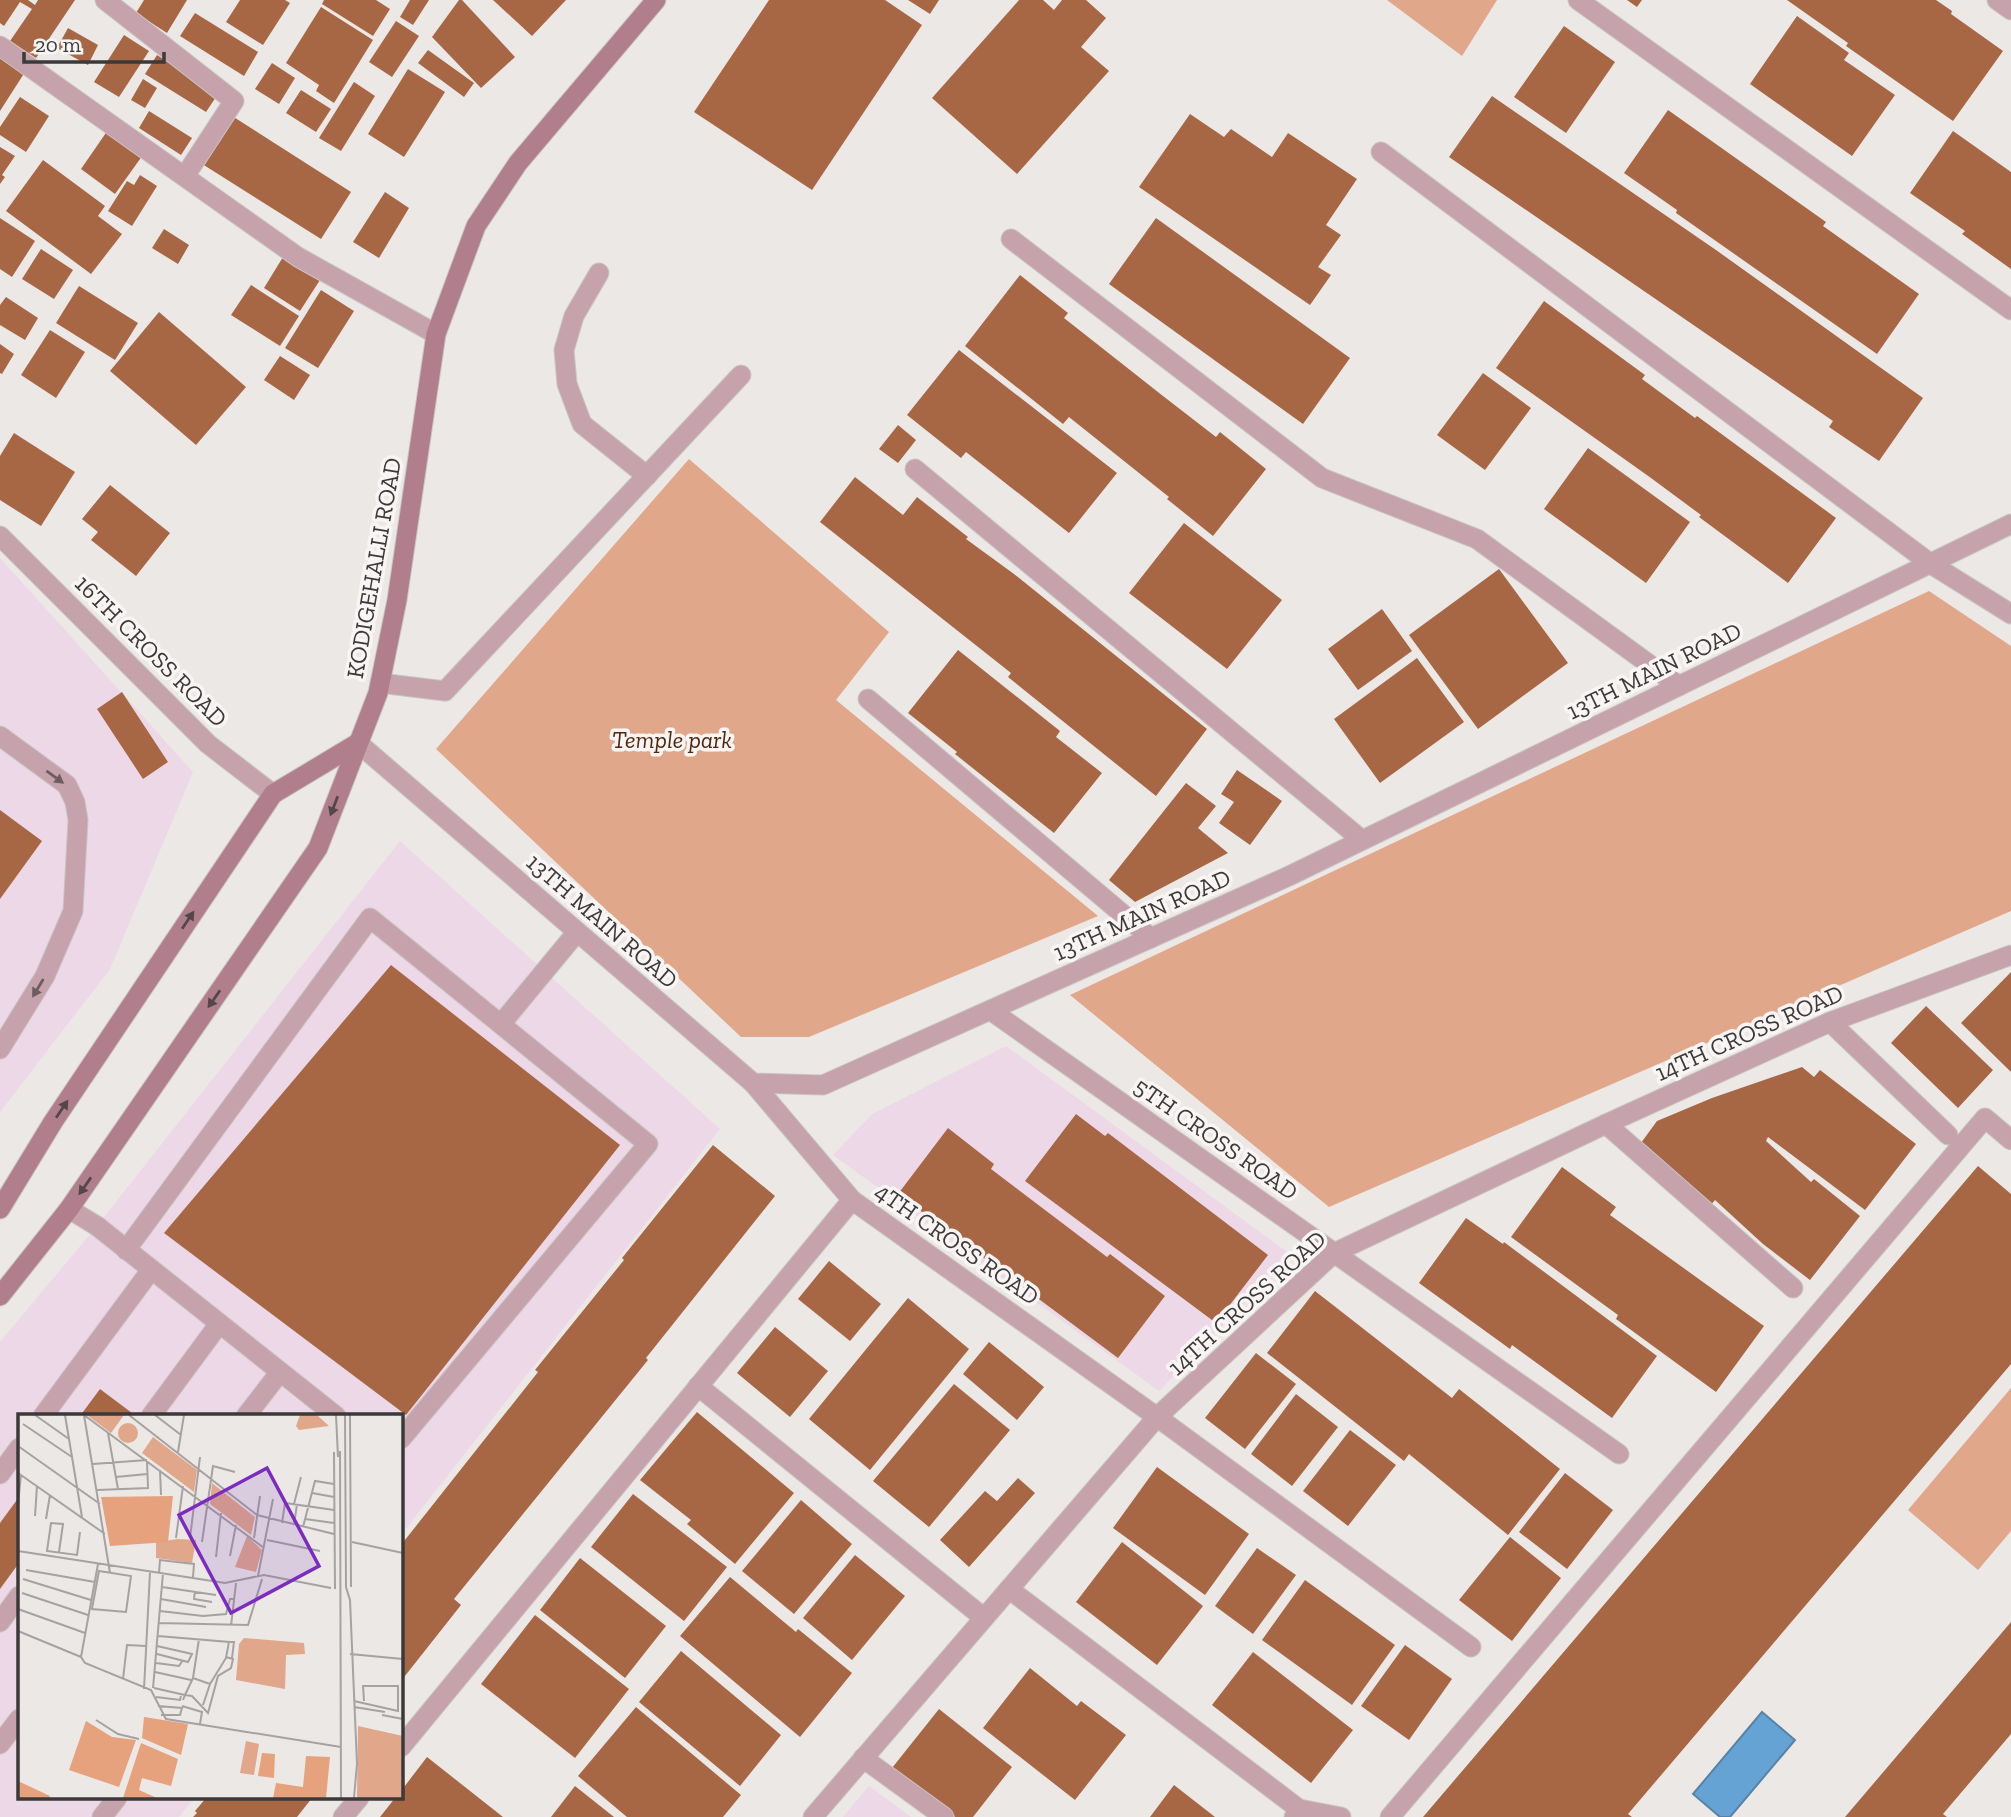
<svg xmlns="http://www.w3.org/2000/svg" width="2011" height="1817" viewBox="0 0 2011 1817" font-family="'Zilla Slab',serif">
	<rect width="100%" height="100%" fill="#ece8e6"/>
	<g fill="#edd8e7">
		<polygon points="0,558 193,772 110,969 0,1112"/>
		<polygon points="400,841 720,1129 401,1535 401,1416 19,1416 19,1798 194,1798 179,1817 0,1817 0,1342 97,1226"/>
		<polygon points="1006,1046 1291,1255 1159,1391 833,1155 872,1114"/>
		<polygon points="869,1786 911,1817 843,1817"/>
	</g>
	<g fill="#e0a78a">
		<polygon points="1387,0 1497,0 1462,56"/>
		<polygon points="689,459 889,632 836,700 1098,916 809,1037 741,1037 436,749"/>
		<polygon points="1929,591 2011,646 2011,911 1329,1207 1070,995"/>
		<polygon points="2011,1388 2011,1531 1978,1570 1908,1510"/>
	</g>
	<polygon fill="#65a3d4" stroke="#5883a6" stroke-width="2" points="1762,1712 1795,1740 1730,1817 1720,1817 1693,1794"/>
	<g fill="#a76744">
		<polygon points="0,0 28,0 35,5 38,0 75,0 36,58 10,41 32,9 20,2 4,26 0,23"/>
		<polygon points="144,0 187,0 167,33 136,13"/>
		<polygon points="240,0 285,0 290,3 263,45 226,22"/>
		<polygon points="324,0 376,0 390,9 373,36 322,4"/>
		<polygon points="410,0 429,0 413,25 400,17"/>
		<polygon points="459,0 462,0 515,57 481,88 432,37"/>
		<polygon points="493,0 566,0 532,36"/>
		<polygon points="769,0 885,0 922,25 812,190 694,112"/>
		<polygon points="908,0 939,0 930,14"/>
		<polygon points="1019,0 1043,0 1054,10 1062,0 1086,0 1106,18 1081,47 1109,71 1017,174 932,98"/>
		<polygon points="1627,0 1642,0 1637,7"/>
		<polygon points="1787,0 1936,0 1952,11 1951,14 2003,51 1953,121 1846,46 1848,43"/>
		<polygon points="321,7 373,40 334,103 316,91 319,85 286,63"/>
		<polygon points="195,13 258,52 244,76 180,36"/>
		<polygon points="1797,16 1849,53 1844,60 1895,95 1852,156 1750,84"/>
		<polygon points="396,21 419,36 392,77 369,62"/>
		<polygon points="1564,26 1615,62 1566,133 1514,97"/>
		<polygon points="68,28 98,45 88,65 57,48"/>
		<polygon points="124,35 149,51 119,97 94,82"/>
		<polygon points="428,50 474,83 464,97 418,63"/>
		<polygon points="0,55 25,72 0,111"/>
		<polygon points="157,55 218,94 206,112 145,74"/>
		<polygon points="272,63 295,78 279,104 255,89"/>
		<polygon points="408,69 445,92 404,157 368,134"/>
		<polygon points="143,79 157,88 145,108 131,100"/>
		<polygon points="354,82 375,96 341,151 319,138"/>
		<polygon points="301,90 331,109 316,132 286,113"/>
		<polygon points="1492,96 1716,250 1923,398 1879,461 1829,427 1833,421 1449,157"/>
		<polygon points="20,97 49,116 26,152 0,135 0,127"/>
		<polygon points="1668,110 1826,222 1823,226 1919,294 1877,354 1676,213 1677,210 1624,173"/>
		<polygon points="149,111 192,138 181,155 139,128"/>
		<polygon points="229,114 351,192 321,239 199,162"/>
		<polygon points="1190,114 1224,137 1231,129 1272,157 1288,133 1357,179 1326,225 1341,235 1318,267 1331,275 1310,305 1139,187"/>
		<polygon points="110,127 145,152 115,194 81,169"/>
		<polygon points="1953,131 2011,172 2011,269 1962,234 1965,231 1910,193"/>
		<polygon points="0,147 15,156 2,175 5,177 0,184"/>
		<polygon points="43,160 105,206 98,216 122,234 91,274 6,211"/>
		<polygon points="140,175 157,186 132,226 108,211 127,181 134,185"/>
		<polygon points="385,192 409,208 379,258 353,242"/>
		<polygon points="0,218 35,241 12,277 0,269"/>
		<polygon points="1156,218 1350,358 1303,424 1109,284"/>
		<polygon points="164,229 189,245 178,264 152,248"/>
		<polygon points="41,249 73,270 54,299 22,279"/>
		<polygon points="283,257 320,280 300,311 264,288"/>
		<polygon points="1020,275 1068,313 1064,318 1163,396 1216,437 1220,432 1266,469 1213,536 1167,499 1169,497 1069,417 1063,424 965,346"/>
		<polygon points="251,285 299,316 280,346 231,315"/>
		<polygon points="79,286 138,323 115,360 56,323"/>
		<polygon points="321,290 354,311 318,368 285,348"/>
		<polygon points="6,297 38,318 25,340 0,325 0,305"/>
		<polygon points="1544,301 1645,375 1642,379 1695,418 1697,416 1836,518 1788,583 1699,517 1701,515 1651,478 1496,368"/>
		<polygon points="159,312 246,387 196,445 110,371"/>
		<polygon points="50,330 85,352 56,398 21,375"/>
		<polygon points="0,344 14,354 2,374 0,373"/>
		<polygon points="959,350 1117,473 1069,533 966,452 961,458 907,415"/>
		<polygon points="280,356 310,375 294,400 264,380"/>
		<polygon points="1483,373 1531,408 1485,470 1437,435"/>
		<polygon points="898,425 916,440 898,463 879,449"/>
		<polygon points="14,433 75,472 41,526 0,500 0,456"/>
		<polygon points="1588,448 1690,522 1646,583 1544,509"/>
		<polygon points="855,477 903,515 917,497 968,537 966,539 1014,574 1207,729 1156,796 1008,677 1011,673 820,522"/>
		<polygon points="110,485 170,533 136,576 91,540 98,532 82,519"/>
		<polygon points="1184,523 1282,600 1227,669 1129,593"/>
		<polygon points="1499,569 1568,663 1478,729 1409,635"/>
		<polygon points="1382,609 1412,651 1358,690 1328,649"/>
		<polygon points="958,650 1060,731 1056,737 1102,773 1054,833 955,754 957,752 908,713"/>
		<polygon points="1417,658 1464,722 1380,783 1334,719"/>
		<polygon points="122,692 168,762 143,779 97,709"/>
		<polygon points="1237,770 1282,801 1250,845 1219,823 1234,802 1221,794"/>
		<polygon points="1186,783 1216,806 1198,828 1228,853 1135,902 1109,880"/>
		<polygon points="0,810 42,841 0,899"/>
		<polygon points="391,965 620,1145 406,1415 164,1233"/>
		<polygon points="2011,972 2011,1072 1961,1023"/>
		<polygon points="1926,1006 1993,1070 1958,1108 1891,1043"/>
		<polygon points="1802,1067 1814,1077 1820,1070 1916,1144 1865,1210 1768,1137 1766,1141 1811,1182 1814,1179 1860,1216 1810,1280 1763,1244 1715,1200 1710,1206 1638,1147 1657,1121 1712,1098"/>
		<polygon points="1076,1114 1105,1136 1108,1133 1268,1255 1216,1323 1025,1181"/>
		<polygon points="948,1128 994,1164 991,1169 1107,1257 1110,1254 1165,1296 1118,1358 898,1194"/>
		<polygon points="713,1145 775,1196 646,1358 648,1360 454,1599 461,1605 401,1681 401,1545 538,1372 535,1370 624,1260 622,1258"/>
		<polygon points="1978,1166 2011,1194 2011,1364 1628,1814 1632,1817 1423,1817"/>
		<polygon points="1562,1167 1616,1207 1610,1215 1764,1326 1716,1392 1616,1319 1618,1315 1511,1237"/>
		<polygon points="1466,1218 1503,1244 1504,1242 1657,1356 1612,1418 1512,1345 1510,1349 1419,1283"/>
		<polygon points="829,1261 881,1304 850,1341 798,1299"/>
		<polygon points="1315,1291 1452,1398 1459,1389 1560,1469 1508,1535 1409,1454 1404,1461 1267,1353"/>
		<polygon points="908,1298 969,1349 870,1470 809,1419"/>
		<polygon points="775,1327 828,1371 790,1417 737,1373"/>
		<polygon points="989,1342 1044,1387 1017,1420 963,1374"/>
		<polygon points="1256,1353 1296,1384 1245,1449 1205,1418"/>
		<polygon points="954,1384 1010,1430 929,1527 873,1481"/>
		<polygon points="100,1389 132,1413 130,1416 80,1416"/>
		<polygon points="1296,1394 1338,1427 1292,1486 1251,1454"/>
		<polygon points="697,1412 794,1493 735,1564 687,1524 691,1520 640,1480"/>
		<polygon points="1350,1430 1396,1465 1348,1526 1303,1491"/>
		<polygon points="1157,1467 1249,1534 1205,1595 1113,1528"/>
		<polygon points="1565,1473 1613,1510 1567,1569 1519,1532"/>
		<polygon points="1018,1478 1035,1493 969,1567 940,1540 985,1491 997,1501"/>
		<polygon points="633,1494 727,1567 684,1621 591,1547"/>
		<polygon points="19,1497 19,1563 0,1589 0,1523"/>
		<polygon points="801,1500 852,1544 794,1614 742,1571"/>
		<polygon points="1510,1537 1561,1578 1512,1641 1459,1600"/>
		<polygon points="1122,1542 1203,1606 1157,1665 1076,1602"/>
		<polygon points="1257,1548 1296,1575 1253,1634 1215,1606"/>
		<polygon points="855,1555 905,1596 852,1660 803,1618"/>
		<polygon points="580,1558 666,1626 625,1678 540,1610"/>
		<polygon points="730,1577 796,1632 798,1629 852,1673 800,1737 680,1636"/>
		<polygon points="1305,1580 1395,1645 1352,1705 1262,1640"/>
		<polygon points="535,1615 629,1689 575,1758 481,1684"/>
		<polygon points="2011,1622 2011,1734 1943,1814 1947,1817 1845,1817"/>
		<polygon points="1405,1645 1452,1679 1409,1740 1361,1706"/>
		<polygon points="681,1651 781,1735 740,1786 639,1702"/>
		<polygon points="1253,1652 1353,1730 1311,1783 1212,1705"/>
		<polygon points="1030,1668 1077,1706 1081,1701 1126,1735 1075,1800 983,1728"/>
		<polygon points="636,1707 741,1795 723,1817 627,1817 578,1776"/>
		<polygon points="939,1709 1012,1767 973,1817 955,1817 892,1768"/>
		<polygon points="427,1757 503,1817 380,1817 395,1798 401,1798 401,1791"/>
		<polygon points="1174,1785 1215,1817 1150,1817"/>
		<polygon points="575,1786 614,1817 551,1817"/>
		<polygon points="206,1798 312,1798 297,1817 193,1817 197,1813 195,1811"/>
	</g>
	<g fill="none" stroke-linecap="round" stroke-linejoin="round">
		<defs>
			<g id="service">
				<polyline points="599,273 574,316 564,350 567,384 582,424 647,476"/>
				<polyline points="380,683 445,691 741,375"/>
				<polyline points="0,736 67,785 75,802 78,820 73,911 45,976 0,1049"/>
				<polyline points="501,1024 577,932"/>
				<polyline points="69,1209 97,1226 336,1416"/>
				<polyline points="126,1250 370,918 648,1144 401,1439"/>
				<polyline points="43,1416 151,1270"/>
				<polyline points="151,1416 219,1324"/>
				<polyline points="246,1416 280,1372"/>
				<polyline points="0,1474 19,1448"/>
				<polyline points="0,1622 19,1596"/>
				<polyline points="0,1744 19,1719"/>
				<polyline points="1299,1809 1341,1817"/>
				<polyline points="102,1817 117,1798"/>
				<polyline points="1390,1817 1985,1118 2011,1140"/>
			</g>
			<g id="minor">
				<polyline points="105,0 234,101 185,176"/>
				<polyline points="1578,0 2011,310"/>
				<polyline points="1997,0 2011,10"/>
				<polyline points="0,46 298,257 436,334"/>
				<polyline points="1381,152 1931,564"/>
				<polyline points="1011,239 1322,478 1477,539 1679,686"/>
				<polyline points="915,469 1362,840"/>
				<polyline points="0,536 208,744 273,794"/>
				<polyline points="868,699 1151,938"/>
				<polyline points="990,1010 1619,1454"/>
				<polyline points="1830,1022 1948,1135"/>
				<polyline points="753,1083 852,1200 1157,1417 1471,1647"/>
				<polyline points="1606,1124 1793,1288"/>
				<polyline points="698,1386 984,1618"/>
				<polyline points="1009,1589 1299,1809 1294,1817"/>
				<polyline points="401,1747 852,1200"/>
				<polyline points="863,1758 944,1817"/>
				<polyline points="343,1817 359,1798"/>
			</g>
			<g id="tertiary">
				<polyline points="1931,564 2011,614"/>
				<polyline points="358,743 753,1083 823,1085 1289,876 2011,524"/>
				<polyline points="813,1817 1157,1417 1334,1253 1606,1124 1830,1022 2011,955"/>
			</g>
			<g id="secondary">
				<polyline points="0,1209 53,1122 273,794 358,743"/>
				<polyline points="0,1296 69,1209 318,848 378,693 397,600 436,334 476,226 518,163 656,0"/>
			</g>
		</defs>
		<use href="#service" stroke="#c9c5c3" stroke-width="21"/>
		<use href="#minor" stroke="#c9c5c3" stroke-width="21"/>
		<use href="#tertiary" stroke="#c9c5c3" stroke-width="21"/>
		<use href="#secondary" stroke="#c9c5c3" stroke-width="21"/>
		<use href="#service" stroke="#c5a2ac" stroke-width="19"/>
		<use href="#minor" stroke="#c5a2ac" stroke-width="19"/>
		<use href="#tertiary" stroke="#c5a2ac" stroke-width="19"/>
		<use href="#secondary" stroke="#b17e8e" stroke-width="19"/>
	</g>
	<defs><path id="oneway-solid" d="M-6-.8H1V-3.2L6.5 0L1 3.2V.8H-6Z" transform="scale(1.75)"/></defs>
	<g fill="#6b5e61">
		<use href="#oneway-solid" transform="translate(55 777) rotate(36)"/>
		<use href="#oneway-solid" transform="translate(38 988) rotate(121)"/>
	</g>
	<g fill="#53474a">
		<use href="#oneway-solid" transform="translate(334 806) rotate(111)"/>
		<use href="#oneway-solid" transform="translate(188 920) rotate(-56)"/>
		<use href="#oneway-solid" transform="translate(214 999) rotate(125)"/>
		<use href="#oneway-solid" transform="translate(62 1109) rotate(-56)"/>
		<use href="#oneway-solid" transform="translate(85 1186) rotate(125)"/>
	</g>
	<g text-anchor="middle" stroke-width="7" stroke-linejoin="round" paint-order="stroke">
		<g font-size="24" fill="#3b3939" stroke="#f9f5f4">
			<text transform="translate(374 568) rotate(-80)" y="8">KODIGEHALLI ROAD</text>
			<text transform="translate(151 651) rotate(45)" y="8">16TH CROSS ROAD</text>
			<text transform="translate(1654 671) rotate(-26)" y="8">13TH MAIN ROAD</text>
			<text transform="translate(1142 915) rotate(-24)" y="8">13TH MAIN ROAD</text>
			<text transform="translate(602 921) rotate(41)" y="8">13TH MAIN ROAD</text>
			<text transform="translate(1749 1033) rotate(-24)" y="8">14TH CROSS ROAD</text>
			<text transform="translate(1216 1139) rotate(35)" y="8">5TH CROSS ROAD</text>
			<text transform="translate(957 1244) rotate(35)" y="8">4TH CROSS ROAD</text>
			<text transform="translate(1247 1303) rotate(-42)" y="8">14TH CROSS ROAD</text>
		</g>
		<g font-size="24" font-style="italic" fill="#54270d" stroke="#f9f5f4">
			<text x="672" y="748">Temple park</text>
		</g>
	</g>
	<g transform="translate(18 1414)">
		<rect width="385" height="385" fill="#ece8e6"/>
		<path d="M69,1H106L93,19ZM282,1H299L311,12L281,16L278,12ZM100 19a10 10 0 1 1 20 0a10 10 0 1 1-20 0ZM135,23L179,56L176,78L124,39ZM194,69L237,103L233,121L192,90ZM229,122L244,136L238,158L217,153ZM160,125L178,126L174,149L138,144V128ZM226,224L286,229L287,240L268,241L267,275L218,266L221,230ZM340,312L385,322V384H339ZM228,327L241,330L236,361L222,359Z" fill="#e0a78a"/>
		<path d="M155,82L150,128L92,132L83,83ZM126,303L170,310L163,341L124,324ZM68,307L94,323L118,326L101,373L51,356ZM123,329L160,345L153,372L124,364L121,376L139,384H105ZM244,339L257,340L256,364L240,362ZM288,342L312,343L308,384H255L258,369L285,373ZM0,367L32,382L31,384H0Z" fill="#e6a17d"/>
		<path fill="none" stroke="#a5a2a1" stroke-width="2" d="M17,1L51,25M47,1L64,103M66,1L246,134M66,1L92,159M111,1L239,101L316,120M137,1L163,21M318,1L320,43M327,1L328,173L332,186L339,350L336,384M332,1L333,173M5,10L54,43M90,19L100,75M0,32L82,90M322,37L323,384M160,38L166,1M316,38L317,175M75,50L129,46M142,56L143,81M0,59L87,120M98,63L129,60M79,76L130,74L129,48M294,79L316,83M0,90L3,61M276,90L283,63M17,102L19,72M28,105L32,81M287,105L316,109M264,109L267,89L316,96M276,111L279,90M285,113L297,67L316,70M158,124L165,72M172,124L182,43M236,124L242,82M249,126L302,137M184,128L195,52L217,58M334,128L385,139M0,137L207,169L246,161L313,174M41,138L45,110L33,109L29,137L59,141L62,118M212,142L218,111M198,143L203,99M80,150L63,243L67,249L133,276L148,305L323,333M8,156L77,168M81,157L113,162L108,198L74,195ZM141,159L142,146L176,150L175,163M240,162L255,85M5,165L73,186M144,173L198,181M177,177L176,185L194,188M4,179L70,201M143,185L188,193M0,195L67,219M142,197L185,202L208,200L212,185H216M141,209L230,211L244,165M213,212L218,169M0,217L63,243M211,228H216L214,244M139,240L170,248L174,240L139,232M332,240L385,245M138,249L161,252L165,246M137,258L173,266M175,264L181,225M105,265L109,231L128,232M135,274L145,159M136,274L167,281L175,264L192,270L208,244L211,228L140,222M126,275L132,158M138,283L162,286L163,282M165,286L167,281L174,282L190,299L200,262L213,254L215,245L208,243M336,287L380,297V272H345L346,287M185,291L192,270M140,292L164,294L162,301H143M164,292L184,298L182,310M336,293L367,298M364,301L385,305M78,306L100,320L121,325"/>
		<path fill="#7b2cbf" fill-opacity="0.15" stroke="#7b2cbf" stroke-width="3.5" d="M249,54L301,152L213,199L161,101Z"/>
		<rect width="385" height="385" fill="none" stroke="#3b3939" stroke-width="3.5"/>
	</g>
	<path d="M24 52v10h140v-10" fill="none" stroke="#3b3939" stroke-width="3.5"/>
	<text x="35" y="52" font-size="21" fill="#3b3939" stroke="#f9f5f4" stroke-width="5" paint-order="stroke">20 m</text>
</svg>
